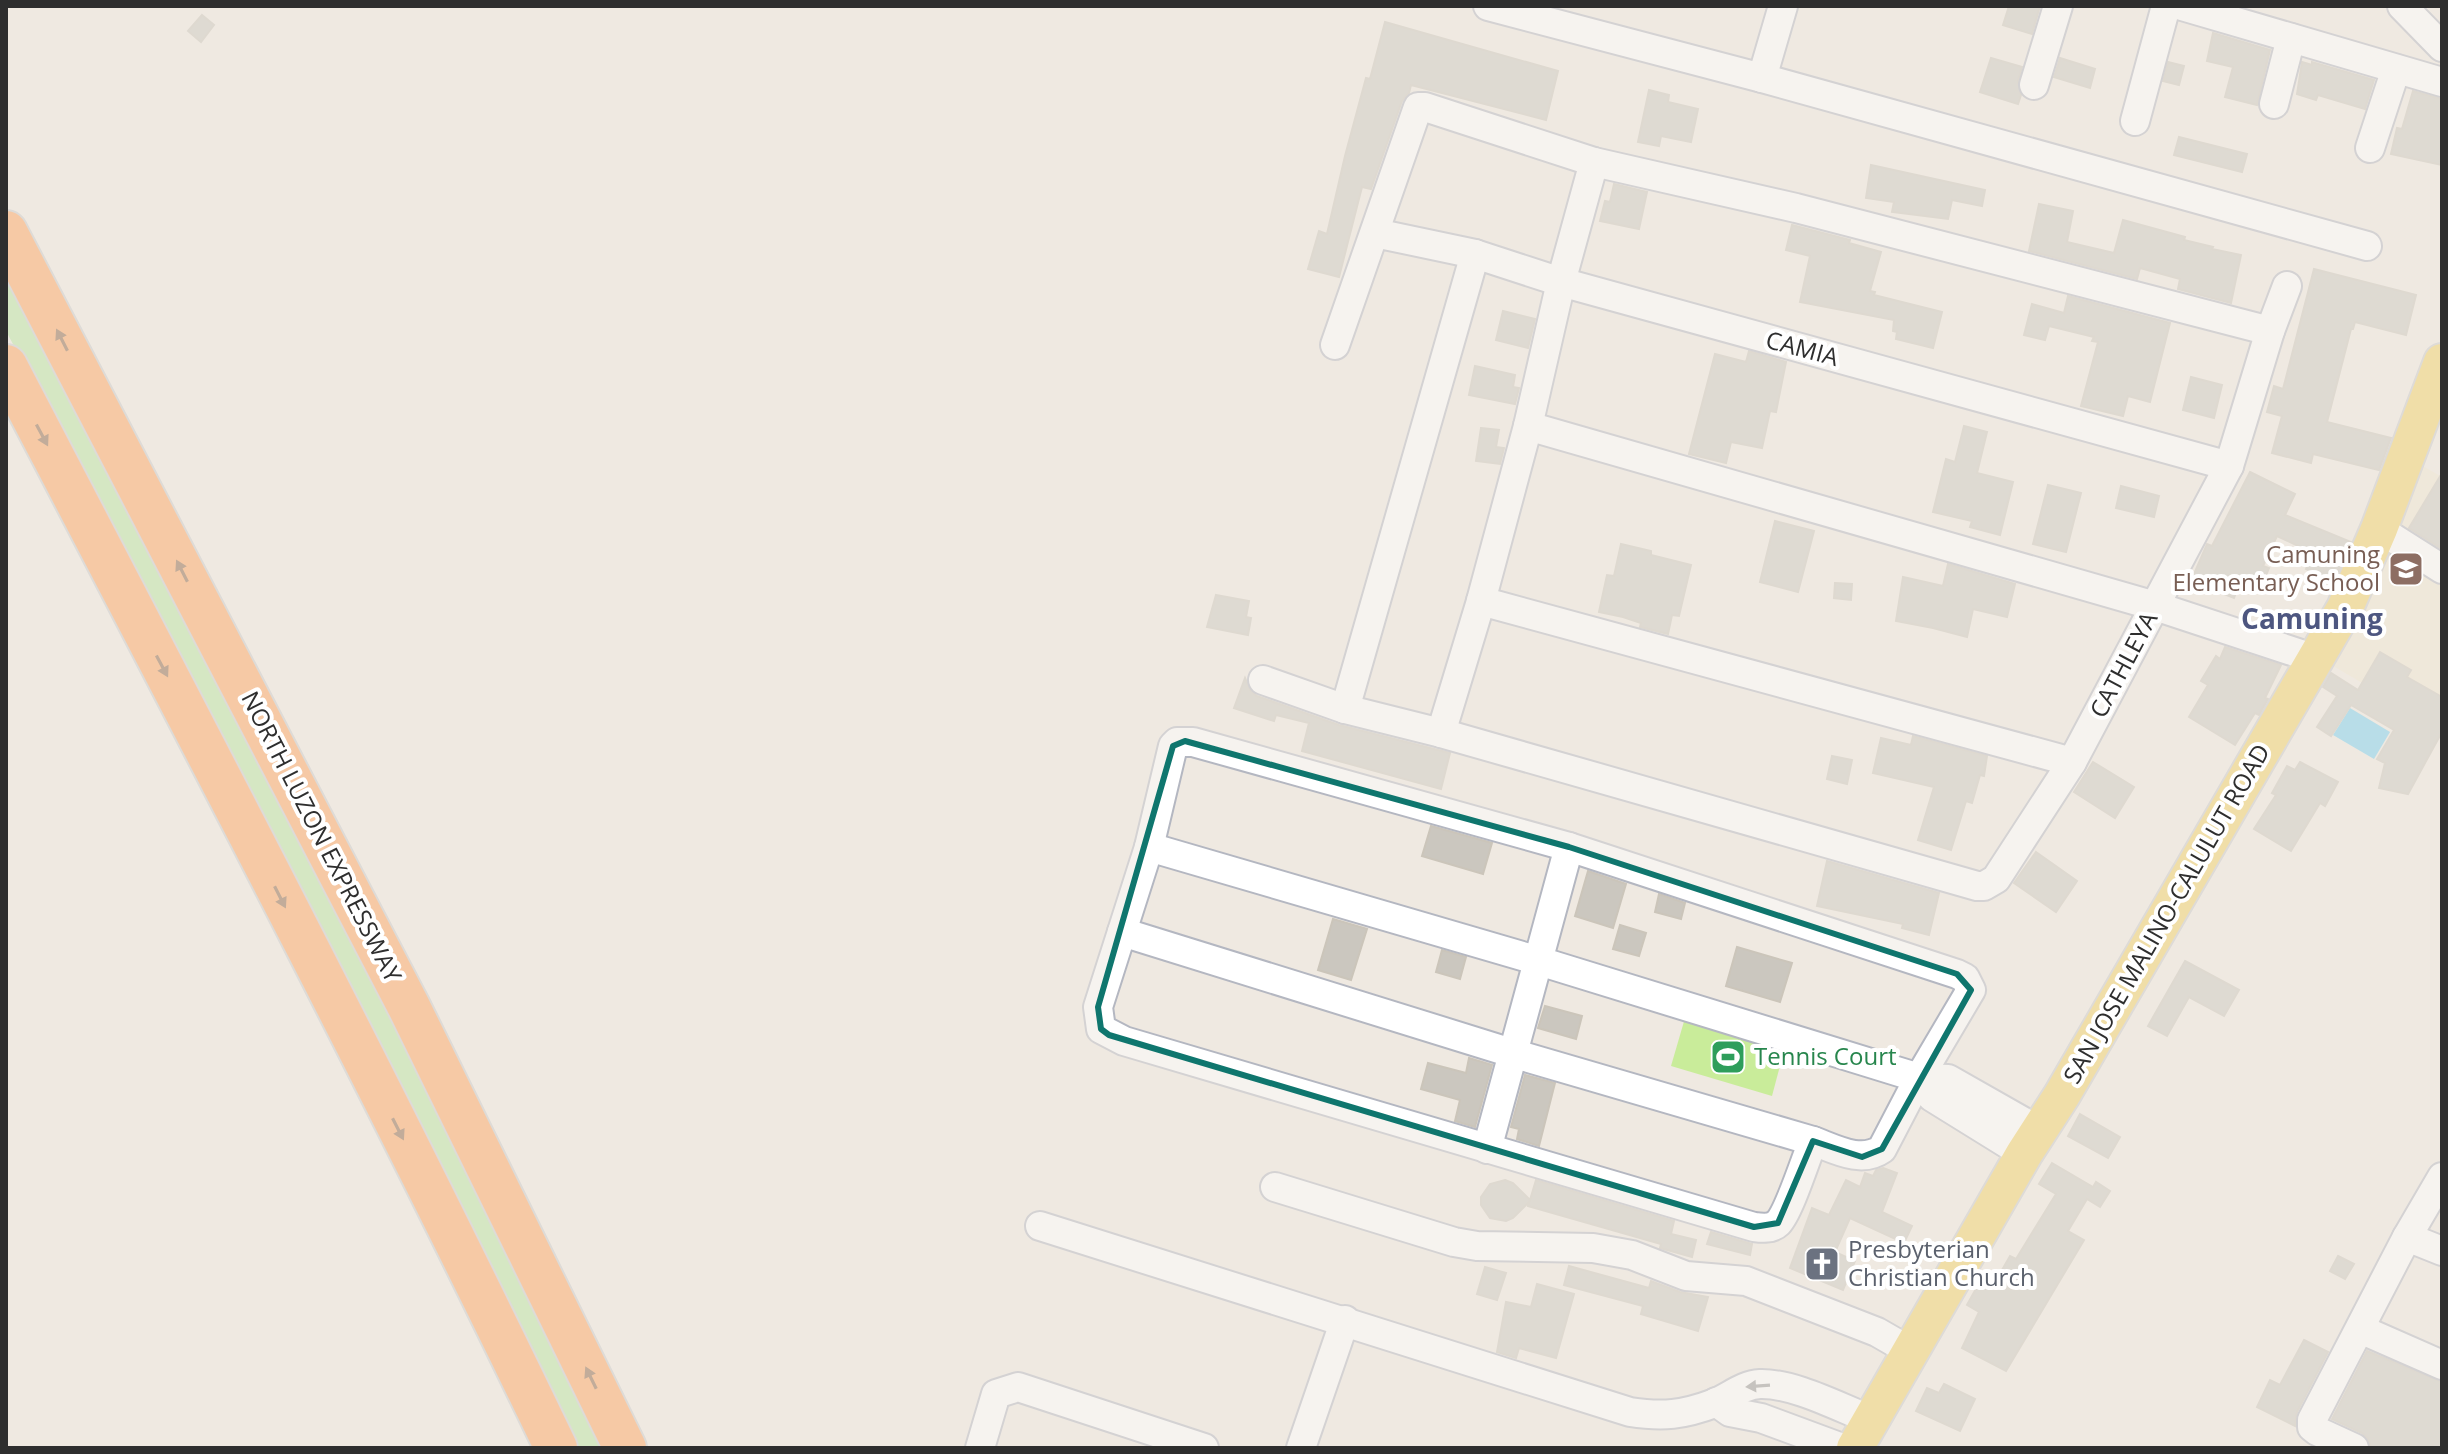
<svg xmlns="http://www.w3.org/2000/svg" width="2448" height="1454" viewBox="0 0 2448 1454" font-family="'Open Sans',sans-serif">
	<rect width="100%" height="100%" fill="#efe9e1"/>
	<polygon fill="#f0e6d1" points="2421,465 2442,477 2442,730 2323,660"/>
	<polygon fill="#b6e59e" points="6,254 615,1448 572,1448 110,526 6,331"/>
	<polygon fill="#c9ec9a" points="1685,1018 1785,1047 1772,1096 1671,1066"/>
	<polygon fill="#75cff0" points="2350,708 2390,732 2374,759 2333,735"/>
	<g fill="#cbc7bf" stroke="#cbc5ba" stroke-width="2">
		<polygon points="2009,6 2040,6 2032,34 2003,25"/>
		<polygon points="202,15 214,25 201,42 188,31"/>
		<polygon points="1385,22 1558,71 1546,120 1411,85 1409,93 1402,101 1371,189 1362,187 1339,277 1308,269 1319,231 1327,234 1345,156 1366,78 1370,79"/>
		<polygon points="2213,33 2270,50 2257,105 2225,97 2233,67 2207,61"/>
		<polygon points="1991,58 2022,67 2018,81 2021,95 2018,104 1980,92"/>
		<polygon points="2060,58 2095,69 2090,88 2054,77"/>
		<polygon points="2168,62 2184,66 2179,85 2163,81"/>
		<polygon points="2302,62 2312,65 2312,62 2374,80 2365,109 2318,95 2316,100 2297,94"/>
		<polygon points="1649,90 1669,95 1668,102 1698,109 1691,142 1661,136 1659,146 1638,142"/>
		<polygon points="2413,91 2442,99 2442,165 2391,154 2397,128 2402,129"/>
		<polygon points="2179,137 2247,154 2242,172 2174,155"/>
		<polygon points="1871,165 1985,190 1982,206 1952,200 1948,219 1892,212 1894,202 1866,198"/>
		<polygon points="1614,184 1647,192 1639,229 1600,221 1605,201 1610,202"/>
		<polygon points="2039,204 2073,211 2067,242 2114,253 2123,220 2185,237 2184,240 2213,247 2212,249 2241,255 2231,303 2178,289 2180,279 2140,268 2137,279 2029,251"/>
		<polygon points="1792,225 1850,240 1849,243 1881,252 1870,291 1875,292 1874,295 1942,312 1933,348 1896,339 1897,332 1893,331 1894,320 1800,302 1810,256 1786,250"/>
		<polygon points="2314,269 2416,295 2406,335 2355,322 2353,329 2351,329 2327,422 2391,438 2379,470 2313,454 2311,463 2272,453 2282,416 2267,412 2274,386 2283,389"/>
		<polygon points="2068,296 2170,323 2150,402 2128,396 2123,416 2081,406 2098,342 2092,341 2094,337 2049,326 2045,340 2024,335 2032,304 2064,313"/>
		<polygon points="1503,311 1535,319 1528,348 1496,340"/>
		<polygon points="1749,351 1786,362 1776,412 1770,411 1762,448 1731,442 1726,463 1689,454 1715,354 1746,362"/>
		<polygon points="1475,366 1515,375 1513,387 1519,388 1515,404 1469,395"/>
		<polygon points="2191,377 2222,385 2214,418 2183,410"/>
		<polygon points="1964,426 1987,432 1977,473 2013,482 2000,535 1970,527 1972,521 1933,512 1946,459 1955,462"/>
		<polygon points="1481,428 1499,430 1496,447 1504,448 1500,464 1476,461"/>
		<polygon points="2250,472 2295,494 2285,515 2351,542 2334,581 2306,569 2313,553 2277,536 2263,566 2269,568 2259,592 2239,585 2234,598 2191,581 2207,544 2212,546"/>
		<polygon points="2442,473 2442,549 2409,528"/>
		<polygon points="2048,485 2081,493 2066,552 2033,544"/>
		<polygon points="2121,486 2159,496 2154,517 2116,508"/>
		<polygon points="1775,521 1814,531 1798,592 1760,582"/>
		<polygon points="1621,544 1651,551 1651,555 1691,565 1679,616 1672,615 1668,634 1640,627 1641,623 1623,617 1599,612 1607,575 1614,576"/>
		<polygon points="1948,564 2015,584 2007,617 1973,609 1967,637 1933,628 1896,621 1903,577 1943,586"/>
		<polygon points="1835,583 1852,584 1851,600 1834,598"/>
		<polygon points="1216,595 1249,601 1246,617 1251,618 1248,635 1207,627"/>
		<polygon points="2225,647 2281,665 2265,698 2268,699 2259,715 2255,713 2235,745 2189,717 2208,685 2201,681 2216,656 2220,659"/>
		<polygon points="2380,652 2411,670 2407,677 2442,697 2442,732 2408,794 2379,788 2385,763 2377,759 2394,730 2351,705 2331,736 2317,727 2337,696 2323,687 2331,673 2358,690"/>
		<polygon points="1245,678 1250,690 1257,696 1339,725 1450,753 1441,789 1302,751 1309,723 1276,715 1274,721 1234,708"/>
		<polygon points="1913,736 1987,756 1984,776 1980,775 1972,803 1966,801 1951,850 1918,840 1934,787 1873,773 1881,738 1911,745"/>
		<polygon points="1832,756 1852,760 1847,784 1827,779"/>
		<polygon points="2093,762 2134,787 2115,818 2074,792"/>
		<polygon points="2300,762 2338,782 2325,806 2320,803 2291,851 2254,829 2276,795 2272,793 2287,766 2295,770"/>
		<polygon points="1431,826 1492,843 1483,874 1422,856"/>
		<polygon points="2036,852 2077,881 2056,912 2014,883"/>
		<polygon points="1827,861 1939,893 1929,935 1902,928 1903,924 1817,906"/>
		<polygon points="1588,871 1626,884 1613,928 1575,916"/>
		<polygon points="1659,894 1685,903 1681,919 1655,912"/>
		<polygon points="1333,919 1367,929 1351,980 1318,970"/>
		<polygon points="1620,925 1646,933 1639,956 1613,949"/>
		<polygon points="1737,947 1792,963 1780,1002 1726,986"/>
		<polygon points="1442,950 1466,957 1460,979 1436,972"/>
		<polygon points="2185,961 2239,990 2224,1016 2189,997 2167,1036 2148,1026"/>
		<polygon points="1545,1006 1582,1016 1576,1039 1538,1028"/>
		<polygon points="1469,1058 1492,1065 1475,1127 1455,1121 1460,1100 1421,1089 1428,1063 1466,1073"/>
		<polygon points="1525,1075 1555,1083 1539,1146 1517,1139 1519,1129 1511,1127"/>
		<polygon points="2080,1114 2120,1137 2108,1158 2068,1136"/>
		<polygon points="2052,1163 2093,1187 2096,1182 2110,1191 2100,1207 2087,1199 2068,1231 2084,1240 2006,1371 1962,1348 1979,1312 1967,1305 1982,1278 1994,1284 2010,1256 2016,1259 2056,1194 2039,1184"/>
		<polygon points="1883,1168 1897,1173 1882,1212 1912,1226 1904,1243 1850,1218 1835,1252 1855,1261 1843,1290 1790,1268 1812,1208 1829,1215 1846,1180 1860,1187 1865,1173 1873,1176 1876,1170"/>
		<polygon points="1505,1180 1513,1183 1530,1200 1536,1180 1674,1221 1671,1234 1696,1240 1692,1257 1660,1248 1661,1244 1528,1206 1529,1202 1513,1218 1506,1221 1490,1218 1481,1205 1481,1197 1490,1184"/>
		<polygon points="1711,1232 1752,1244 1750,1255 1707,1244"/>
		<polygon points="2338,1256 2354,1264 2345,1279 2330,1271"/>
		<polygon points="1569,1266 1649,1288 1651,1281 1680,1292 1708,1297 1698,1331 1641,1314 1643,1306 1564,1285"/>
		<polygon points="1485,1267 1506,1273 1497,1300 1477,1294"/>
		<polygon points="1537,1284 1574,1294 1556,1358 1519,1348 1516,1358 1497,1352 1506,1302 1531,1307"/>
		<polygon points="2304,1340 2328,1352 2297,1412 2295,1426 2257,1407 2270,1380 2280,1385"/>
		<polygon points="2367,1351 2442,1382 2442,1448 2371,1448 2368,1439 2362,1433 2332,1419"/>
		<polygon points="1944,1384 1975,1399 1960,1431 1916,1411 1927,1388 1939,1393"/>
	</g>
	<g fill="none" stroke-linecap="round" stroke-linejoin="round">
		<defs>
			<g id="minor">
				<polyline points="1488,6 1762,78 2367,246"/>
				<polyline points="2182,6 2442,82"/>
				<polyline points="2402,6 2442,47"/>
				<polyline points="1762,78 1783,6"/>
				<polyline points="2034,85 2058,6"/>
				<polyline points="2274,104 2291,38"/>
				<polyline points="2135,121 2166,6"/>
				<polyline points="2370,148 2396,69"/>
				<polyline points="1375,233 1475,254 1561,282 2229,466"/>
				<polyline points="1335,345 1418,107 1425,107 1594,162 1796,208 2270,331"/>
				<polyline points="1528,426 2155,606 2316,659"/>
				<polyline points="2379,529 2442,569"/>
				<polyline points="1481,601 2072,762"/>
				<polyline points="1263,680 1345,709 1441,733 1977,886 1984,886 1996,879 2072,762 2229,466 2270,331 2287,286"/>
				<polyline points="1345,709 1475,254"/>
				<polyline points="1441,733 1481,601 1528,426 1561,282 1594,162"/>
				<path d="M1177,742H1193L1569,847L1957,974L1965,978L1971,990L1919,1078L1882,1149C1861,1164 1835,1149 1813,1141C1806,1158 1789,1212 1778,1223C1772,1229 1762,1228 1754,1227L1124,1041L1101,1029L1098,1007L1149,847L1173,746Z"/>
				<polyline points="1149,847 1539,961 1919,1078 1948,1079 2038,1130"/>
				<polyline points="1122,932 1515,1054 1813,1141"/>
				<polyline points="1919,1078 1932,1097 2024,1154"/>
				<polyline points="1487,1149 1569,847"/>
				<polyline points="1275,1187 1454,1242 1477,1246 1593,1248 1632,1255 1686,1276 1746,1281 1877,1332 1910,1351"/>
				<path d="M1040,1226L1630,1412C1663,1417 1683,1415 1715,1403C1731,1396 1743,1385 1760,1384C1794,1383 1840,1408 1872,1420"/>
				<polyline points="2407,1237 2442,1251"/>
				<polyline points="2360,1329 2442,1365"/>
				<polyline points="1716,1402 1730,1412 1761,1418 1842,1448"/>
				<polyline points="980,1448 996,1394 1018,1387 1204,1448"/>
				<polyline points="1301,1448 1345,1320"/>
				<polyline points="2354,1448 2317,1431 2312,1427 2312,1420 2407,1237 2442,1177"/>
			</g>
			<polyline id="major" points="1855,1448 2024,1154 2062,1095 2345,608 2379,529 2442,362"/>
			<g id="highway">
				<polyline points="6,232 409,1007 625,1448"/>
				<path d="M6,366C193,725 381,1083 556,1448"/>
			</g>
		</defs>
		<use href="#minor" stroke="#b4b7c1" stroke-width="32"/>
		<use href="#major" stroke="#c9c9c9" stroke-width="40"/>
		<use href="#highway" stroke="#c9c9c9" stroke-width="46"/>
		<use href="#minor" stroke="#fff" stroke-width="28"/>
		<use href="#major" stroke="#f2d163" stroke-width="36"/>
		<use href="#highway" stroke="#ffa35c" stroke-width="42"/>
	</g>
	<defs><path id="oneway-solid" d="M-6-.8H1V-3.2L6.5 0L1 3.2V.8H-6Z" transform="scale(2)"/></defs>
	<g fill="#8c6343">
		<use href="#oneway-solid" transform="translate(62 340) rotate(-117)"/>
		<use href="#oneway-solid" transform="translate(42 435) rotate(62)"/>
		<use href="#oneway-solid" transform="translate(182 571) rotate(-117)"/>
		<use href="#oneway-solid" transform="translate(162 666) rotate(62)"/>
		<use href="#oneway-solid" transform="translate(280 897) rotate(63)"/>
		<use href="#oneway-solid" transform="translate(398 1129) rotate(63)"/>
		<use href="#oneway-solid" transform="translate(591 1378) rotate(-116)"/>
	</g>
	<use fill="#969696" href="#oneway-solid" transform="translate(1758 1386) rotate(176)"/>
	<path d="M0 0H2448V1454H0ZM1185,741L1569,847L1957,974L1971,990L1882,1149L1862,1157L1813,1141L1778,1223L1754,1227L1109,1035L1101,1029L1098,1007L1173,746Z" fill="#efe9e1" fill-opacity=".55" fill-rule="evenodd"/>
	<path fill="none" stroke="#0f766e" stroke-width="6" stroke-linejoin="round" d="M1185,741L1569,847L1957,974L1971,990L1882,1149L1862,1157L1813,1141L1778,1223L1754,1227L1109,1035L1101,1029L1098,1007L1173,746Z"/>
	<defs>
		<symbol id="school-square" viewBox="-11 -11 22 22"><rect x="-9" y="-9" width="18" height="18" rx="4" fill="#8d6e63" stroke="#fff"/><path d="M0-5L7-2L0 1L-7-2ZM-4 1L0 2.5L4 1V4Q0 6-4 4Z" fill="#fff"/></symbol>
		<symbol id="stadium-square" viewBox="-11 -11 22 22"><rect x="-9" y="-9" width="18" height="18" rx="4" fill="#2e9e5b" stroke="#fff"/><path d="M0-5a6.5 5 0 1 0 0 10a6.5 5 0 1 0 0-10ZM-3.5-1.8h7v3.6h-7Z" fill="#fff"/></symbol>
		<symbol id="church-square" viewBox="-11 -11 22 22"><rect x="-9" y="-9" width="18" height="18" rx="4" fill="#6b7280" stroke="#fff"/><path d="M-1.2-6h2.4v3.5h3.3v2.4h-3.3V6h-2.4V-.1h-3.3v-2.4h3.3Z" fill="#fff"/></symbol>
	</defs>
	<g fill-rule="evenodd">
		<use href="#school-square" x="2386" y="549" width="40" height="40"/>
		<use href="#stadium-square" x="1708" y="1037" width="40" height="40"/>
		<use href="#church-square" x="1802" y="1244" width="40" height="40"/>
	</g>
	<g text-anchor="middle" stroke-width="8" stroke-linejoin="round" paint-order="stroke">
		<g font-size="24" fill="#2e2e2e" stroke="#fff">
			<text transform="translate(1802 349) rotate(15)" y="8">CAMIA</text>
			<text transform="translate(2124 665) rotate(-62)" y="8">CATHLEYA</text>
			<text transform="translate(321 837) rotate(63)" y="8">NORTH LUZON EXPRESSWAY</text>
			<text transform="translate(2167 914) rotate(-60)" y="8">SAN JOSE MALINO-CALULUT ROAD</text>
		</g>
		<g font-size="24" fill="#785e54" stroke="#fff" text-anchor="end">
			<text x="2380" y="563">Camuning<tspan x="2380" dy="28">Elementary School</tspan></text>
		</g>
		<g font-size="24" fill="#27864d" stroke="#fff" text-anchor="start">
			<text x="1754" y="1065">Tennis Court</text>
		</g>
		<g font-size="24" fill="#5b616d" stroke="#fff" text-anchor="start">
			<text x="1848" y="1258">Presbyterian<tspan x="1848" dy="28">Christian Church</tspan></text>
		</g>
		<g font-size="28" font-weight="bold" fill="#4d5680" stroke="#fff">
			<text x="2312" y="629">Camuning</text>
		</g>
	</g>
	<rect width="2448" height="1454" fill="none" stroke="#2e2e2e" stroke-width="16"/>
</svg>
